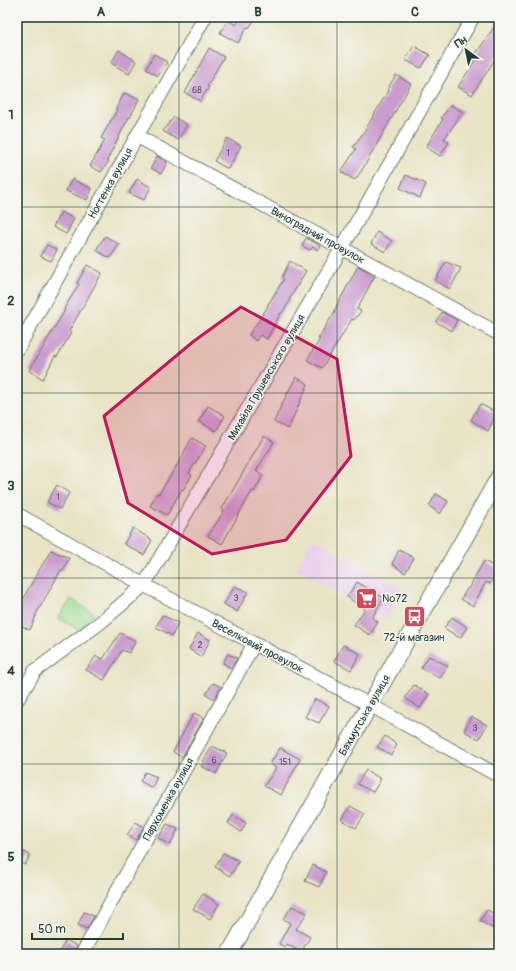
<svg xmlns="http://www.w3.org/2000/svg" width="516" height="971" viewBox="0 0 516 971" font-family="Pangolin,sans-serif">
	<rect width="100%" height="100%" fill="#f6f6f2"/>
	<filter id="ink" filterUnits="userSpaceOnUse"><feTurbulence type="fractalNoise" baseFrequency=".025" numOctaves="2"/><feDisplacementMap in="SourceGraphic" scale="8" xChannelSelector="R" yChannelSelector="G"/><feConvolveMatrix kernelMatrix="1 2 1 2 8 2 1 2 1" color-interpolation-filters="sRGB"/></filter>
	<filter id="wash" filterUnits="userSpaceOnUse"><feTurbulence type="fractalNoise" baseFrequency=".012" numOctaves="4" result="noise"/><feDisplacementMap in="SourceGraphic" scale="16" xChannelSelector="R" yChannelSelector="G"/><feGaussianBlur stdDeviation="0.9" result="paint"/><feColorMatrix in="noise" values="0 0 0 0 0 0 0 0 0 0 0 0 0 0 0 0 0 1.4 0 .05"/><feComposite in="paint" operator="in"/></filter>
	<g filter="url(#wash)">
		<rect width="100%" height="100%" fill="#e9e4c6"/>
		<polygon fill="#ebd1eb" points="312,538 402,589 386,620 296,569"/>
		<polygon fill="#9add94" stroke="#5c8d64" points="71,599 94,613 80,631 58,618"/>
		<g id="blocks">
			<g fill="#c99bcf">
				<polygon points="232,17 256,17 249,28 247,27 238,43 220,33 228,20 236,25 239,21"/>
				<polygon points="499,20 499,53 472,95 458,87 475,61 472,59"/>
				<polygon points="414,46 430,55 421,68 405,60"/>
				<polygon points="209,48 224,57 207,86 209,87 200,101 185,93"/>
				<polygon points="119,50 136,61 129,74 111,63"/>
				<polygon points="154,54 167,62 158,76 146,69"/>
				<polygon points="396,75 411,84 362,170 355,180 341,172 356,149 353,147 364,132 388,91 387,90"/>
				<polygon points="124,93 139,99 130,118 129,117 107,160 109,161 101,172 90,166 105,140 101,138 117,110 116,110"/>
				<polygon points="451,105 463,112 444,139 449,142 440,156 426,147 443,119 441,118"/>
				<polygon points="174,117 187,125 178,140 163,131"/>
				<polygon points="227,138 241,146 228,169 214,161"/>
				<polygon points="157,156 167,162 161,174 151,168"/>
				<polygon points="406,175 426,184 420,198 400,188"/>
				<polygon points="72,179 92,189 87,200 66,191"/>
				<polygon points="137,179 151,187 144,200 129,193"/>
				<polygon points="61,212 74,219 66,234 53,227"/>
				<polygon points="377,232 392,241 385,252 371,244"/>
				<polygon points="105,236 119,244 110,258 96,250"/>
				<polygon points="306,238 321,246 318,250 313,247 310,250 302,246"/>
				<polygon points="47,245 57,250 51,261 40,256"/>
				<polygon points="290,261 306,271 289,300 290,301 281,314 280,314 267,339 260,335 256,341 249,335 268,306 267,306 284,279 282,277"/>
				<polygon points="446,262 461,268 450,289 435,281"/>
				<polygon points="87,265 102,273 69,331 71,333 57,357 55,356 43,379 29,371 65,310 64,309 79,284 77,283"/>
				<polygon points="358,266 375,275 357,309 361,311 354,320 352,319 322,368 307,360 320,339 318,339 335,311 334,311"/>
				<polygon points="442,312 457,320 452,331 436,322"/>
				<polygon points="296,377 308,384 288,429 274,422 281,406"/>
				<polygon points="480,404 497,413 488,431 471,420"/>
				<polygon points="208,406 225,416 216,431 199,421"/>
				<polygon points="264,436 274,442 256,471 263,475 254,492 252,491 222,544 208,536 224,511 222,509"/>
				<polygon points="192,438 206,446 189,473 192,475 183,490 182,489 167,515 150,506 157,493 159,494 185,452 184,452"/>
				<polygon points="57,485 69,493 60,509 47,502"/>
				<polygon points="436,494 448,501 440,514 429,506"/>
				<polygon points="133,528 152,540 144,555 124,544"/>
				<polygon points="51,550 69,558 63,571 61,570 35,616 36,616 30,630 17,624 17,609 27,593 26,593"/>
				<polygon points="399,550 414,558 405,573 392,564"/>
				<polygon points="484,561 498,569 490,584 486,582 473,606 461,599 467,589 468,589"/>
				<polygon points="357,582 384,598 372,618 378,622 370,635 354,625 365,609 347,597"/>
				<polygon points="235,586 248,592 237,612 224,604"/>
				<polygon points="162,615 178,623 172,636 156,627"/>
				<polygon points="452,617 467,627 460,638 444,628"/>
				<polygon points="120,633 136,641 129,653 122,650 104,680 86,670 96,656 103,659"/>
				<polygon points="198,633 210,640 201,657 189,649"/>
				<polygon points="343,645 360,654 351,670 334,661"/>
				<polygon points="228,654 237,658 231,668 223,663"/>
				<polygon points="429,656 448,666 440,678 421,668"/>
				<polygon points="213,683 221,687 214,699 206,694"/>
				<polygon points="414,685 429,694 420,708 405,698"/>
				<polygon points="315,699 329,706 319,723 305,717"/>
				<polygon points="194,713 204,718 182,757 173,752"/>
				<polygon points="471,716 487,725 479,739 464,731"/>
				<polygon points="385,736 397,745 391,755 377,747"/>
				<polygon points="212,746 227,753 216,774 201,766"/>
				<polygon points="280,748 300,759 281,795 264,786 276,768 270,764"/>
				<polygon points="366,770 381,779 373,792 357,784"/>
				<polygon points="145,772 157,777 152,788 140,781"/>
				<polygon points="350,806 365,814 356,828 342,820"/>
				<polygon points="233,815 246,823 241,832 228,823"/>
				<polygon points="136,822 144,827 136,840 127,835"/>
				<polygon points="167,824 178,829 170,845 158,838"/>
				<polygon points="17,848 30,855 25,865 17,861"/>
				<polygon points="223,853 239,861 230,876 215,867"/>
				<polygon points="313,865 326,872 319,887 305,881"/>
				<polygon points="203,894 219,904 210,919 193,909"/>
				<polygon points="292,906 307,913 296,929 310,937 301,952 287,944 285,947 279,944 290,923 283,919"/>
				<polygon points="487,910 499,916 499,932 480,921"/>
				<polygon points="84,912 94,916 87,929 78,925"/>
				<polygon points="66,940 77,946 74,954 58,954"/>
			</g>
		</g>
	</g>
	<g filter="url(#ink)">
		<use href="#blocks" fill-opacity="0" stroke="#667767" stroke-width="1"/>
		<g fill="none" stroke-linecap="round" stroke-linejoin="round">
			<defs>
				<g id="minor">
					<polyline points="137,136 499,334"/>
					<polyline points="17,350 137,136 205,17"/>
					<polyline points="17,514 144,585 370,705 499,776"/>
					<polyline points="17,700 35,671 101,622 144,585 342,248 473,17"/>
					<polyline points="82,954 254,644"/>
				</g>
				<polyline id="tertiary" points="229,954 499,477"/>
			</defs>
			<use href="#minor" stroke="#667767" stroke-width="15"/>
			<use href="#tertiary" stroke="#667767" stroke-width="18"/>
			<use href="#minor" stroke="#fff" stroke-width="13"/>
			<use href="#tertiary" stroke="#fff" stroke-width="16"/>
		</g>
	</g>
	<path fill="#c2185b" fill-opacity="0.2" stroke="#c2185b" stroke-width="3" stroke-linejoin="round" d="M241,307L337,359L351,456L286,540L212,554L128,503L104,416L194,341Z"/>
	<path fill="none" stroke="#1f3d34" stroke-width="1" stroke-opacity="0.55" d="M179,17V954M337,17V954M17,207H499M17,393H499M17,578H499M17,764H499"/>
	<defs>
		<symbol id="supermarket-square" viewBox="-11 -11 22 22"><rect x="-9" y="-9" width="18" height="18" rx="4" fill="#d1495b" stroke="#f6f6f2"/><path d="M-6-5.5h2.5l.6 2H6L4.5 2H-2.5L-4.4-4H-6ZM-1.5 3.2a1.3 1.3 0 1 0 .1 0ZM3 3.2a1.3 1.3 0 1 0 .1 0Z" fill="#fff"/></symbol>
		<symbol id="bus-square" viewBox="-11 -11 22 22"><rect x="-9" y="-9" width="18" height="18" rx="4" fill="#d1495b" stroke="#f6f6f2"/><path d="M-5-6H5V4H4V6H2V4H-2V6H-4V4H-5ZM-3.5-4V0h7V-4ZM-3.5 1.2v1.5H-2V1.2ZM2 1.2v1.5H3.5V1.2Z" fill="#fff"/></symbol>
	</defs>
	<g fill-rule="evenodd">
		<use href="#supermarket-square" x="354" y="586" width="25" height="25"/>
		<use href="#bus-square" x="402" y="604" width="25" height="25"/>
	</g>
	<g text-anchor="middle" stroke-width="3" stroke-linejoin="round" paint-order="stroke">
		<g font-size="9" fill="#4a545b">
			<text x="197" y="93">68</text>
			<text x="228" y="156">1</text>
			<text x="58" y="500">1</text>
			<text x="236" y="601">3</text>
			<text x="200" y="648">2</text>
			<text x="475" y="731">3</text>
			<text x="214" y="763">6</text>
			<text x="285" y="765">151</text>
		</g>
		<g font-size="11" fill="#1f3d34" stroke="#f6f6f2">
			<text transform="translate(110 183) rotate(-61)" y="4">Ногтенка вулиця</text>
			<text transform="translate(318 235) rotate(29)" y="4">Виноградний провулок</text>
			<text transform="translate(266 377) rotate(-60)" y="4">Михайла Грушевського вулиця</text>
			<text transform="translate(258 646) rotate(28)" y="4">Веселковий провулок</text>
			<text transform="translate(364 715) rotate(-60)" y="4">Бахмутська вулиця</text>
			<text transform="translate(168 799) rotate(-61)" y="4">Пархоменка вулиця</text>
		</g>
		<g font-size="11" fill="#1f3d34" stroke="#f6f6f2" text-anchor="start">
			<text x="382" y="602">№72</text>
			<text x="414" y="641" text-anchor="middle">72-й магазин</text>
		</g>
	</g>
	<rect width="516" height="971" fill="none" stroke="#f6f6f2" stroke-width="44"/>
	<g transform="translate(466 50) rotate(327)" stroke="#f6f6f2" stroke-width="3" paint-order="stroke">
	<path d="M0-3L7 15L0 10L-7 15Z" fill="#1f3d34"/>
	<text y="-6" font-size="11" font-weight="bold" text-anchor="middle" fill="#1f3d34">Пн</text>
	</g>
	<path d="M32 933v6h91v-6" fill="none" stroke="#1f3d34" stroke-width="2"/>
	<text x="38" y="933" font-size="12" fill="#1f3d34" stroke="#f6f6f2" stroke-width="3" paint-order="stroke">50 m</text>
	<rect x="22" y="22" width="472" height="927" fill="none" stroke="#1f3d34" stroke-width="1.5"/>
	<g font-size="13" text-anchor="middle" font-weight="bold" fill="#1f3d34">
		<text x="101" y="16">A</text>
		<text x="258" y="16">B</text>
		<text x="415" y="16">C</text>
		<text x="11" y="119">1</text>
		<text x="11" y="305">2</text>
		<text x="11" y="490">3</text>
		<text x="11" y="675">4</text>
		<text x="11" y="861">5</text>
	</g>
</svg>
